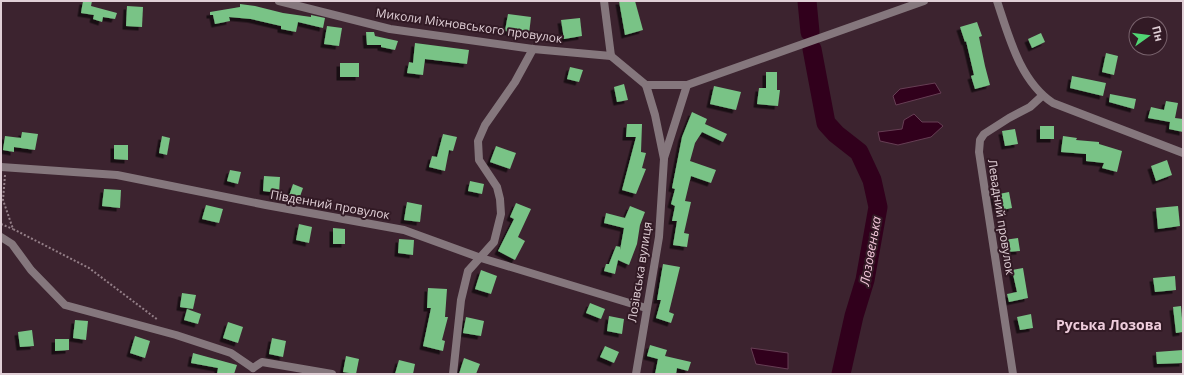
<svg xmlns="http://www.w3.org/2000/svg" width="1184" height="375" viewBox="0 0 1184 375" font-family="'Open Sans',sans-serif">
	<defs>
		<filter id="shadow"><feDropShadow dx="-3.5" dy="3.5" stdDeviation="0" flood-color="#0009"/></filter>
	</defs>
	<rect width="100%" height="100%" fill="#3c232f"/>
	<g fill="#31001c" stroke="#663e54">
		<polygon points="935,83 941,93 896,105 893,96 900,89"/>
		<polygon points="914,114 922,122 938,122 943,126 931,137 898,145 880,141 878,132 902,129 904,120"/>
		<polygon points="751,348 788,353 788,369 756,364"/>
	</g>
	<g fill="none" stroke-linecap="round" stroke-linejoin="round">
		<g stroke="#31001c" stroke-width="19">
			<polyline points="807,1 810,32"/>
			<polyline points="812,49 826,123 836,134 859,152 872,180 878,207 865,280 854,316 841,374"/>
		</g>
	</g>
	<g fill="#79c386" filter="url(#shadow)">
		<polygon points="83,1 92,1 91,6 117,13 115,19 103,17 102,22 93,19 94,15 81,13"/>
		<polygon points="619,1 635,1 643,30 625,35"/>
		<polygon points="240,4 255,6 283,13 311,17 311,15 325,18 323,28 298,22 296,32 281,29 281,26 251,19 229,17 230,21 215,24 213,15 210,15 210,12 240,7"/>
		<polygon points="127,6 143,7 142,27 126,26"/>
		<polygon points="508,14 531,17 529,34 505,31"/>
		<polygon points="580,18 582,36 564,39 561,20"/>
		<polygon points="977,22 982,36 979,37 985,66 990,85 975,89 971,76 974,75 966,41 965,42 960,27"/>
		<polygon points="327,26 342,28 339,46 324,44"/>
		<polygon points="366,32 374,32 375,36 398,41 395,50 381,47 381,45 367,45"/>
		<polygon points="1041,33 1045,42 1032,48 1028,39"/>
		<polygon points="415,43 469,50 467,64 425,59 423,75 407,73 409,62 413,63"/>
		<polygon points="1106,53 1118,56 1114,75 1102,72"/>
		<rect x="340" y="63" width="19" height="14"/>
		<polygon points="570,67 583,70 579,82 567,79"/>
		<polygon points="766,72 777,72 777,90 780,90 778,106 757,104 759,88 766,88"/>
		<polygon points="1072,76 1106,83 1103,96 1070,88"/>
		<polygon points="624,84 628,100 617,102 614,87"/>
		<polygon points="714,86 741,92 736,110 710,104"/>
		<polygon points="1110,94 1136,99 1134,109 1109,102"/>
		<polygon points="1166,101 1178,103 1175,118 1183,119 1183,132 1169,129 1170,122 1148,118 1151,107 1164,110"/>
		<polygon points="692,112 707,119 705,124 727,134 723,142 702,132 695,143 690,161 716,170 711,183 691,176 685,201 691,202 684,233 689,234 687,247 673,245 677,221 672,221 675,206 671,204 675,189 672,188 682,137"/>
		<polygon points="627,124 642,124 641,152 646,153 642,168 646,169 636,194 622,190 636,137 626,137"/>
		<rect x="1040" y="126" width="14" height="13"/>
		<polygon points="1015,129 1018,144 1005,146 1002,131"/>
		<polygon points="22,132 38,134 35,150 14,147 14,152 3,150 5,136 21,138"/>
		<polygon points="443,134 457,137 453,151 449,150 445,171 429,167 432,156 437,157"/>
		<polygon points="162,136 170,138 167,155 159,153"/>
		<polygon points="1063,136 1077,138 1076,140 1099,142 1099,144 1122,151 1117,172 1102,168 1104,163 1086,161 1086,154 1061,152"/>
		<polygon points="114,145 128,145 128,160 114,159"/>
		<polygon points="496,146 516,153 510,169 490,162"/>
		<polygon points="1167,160 1172,175 1156,181 1151,166"/>
		<polygon points="230,170 241,172 238,184 227,181"/>
		<polygon points="264,176 280,177 279,193 263,191"/>
		<polygon points="470,181 484,184 482,194 468,191"/>
		<polygon points="293,184 303,188 298,202 288,199"/>
		<polygon points="104,189 121,190 120,208 102,206"/>
		<polygon points="1009,192 1012,208 998,211 994,195"/>
		<polygon points="407,202 422,205 420,222 404,220"/>
		<polygon points="516,203 531,209 518,237 525,241 515,260 498,251 514,219 510,217"/>
		<polygon points="206,205 223,209 219,223 202,219"/>
		<polygon points="630,206 645,212 640,225 637,244 629,265 618,260 615,274 604,271 606,264 609,264 616,246 620,247 620,250 624,228 604,223 606,213 625,218"/>
		<polygon points="1178,206 1180,226 1158,229 1156,208"/>
		<polygon points="299,224 312,227 309,243 296,240"/>
		<polygon points="333,228 345,229 345,244 333,244"/>
		<polygon points="1018,238 1020,251 1006,252 1004,240"/>
		<polygon points="399,239 414,240 413,255 398,253"/>
		<polygon points="663,264 680,267 669,312 674,314 671,323 656,318 661,300 657,300"/>
		<polygon points="1023,268 1028,298 1009,302 1007,294 1017,292 1012,270"/>
		<polygon points="481,270 497,276 491,294 475,289"/>
		<polygon points="1175,276 1176,290 1155,292 1153,278"/>
		<polygon points="428,288 447,289 445,317 448,317 442,340 445,341 443,351 423,346 431,308 427,308"/>
		<polygon points="182,293 196,295 193,309 180,307"/>
		<polygon points="590,303 605,309 601,319 586,313"/>
		<polygon points="1181,306 1183,332 1176,333 1173,307"/>
		<polygon points="187,309 201,314 198,324 184,320"/>
		<polygon points="1031,314 1033,328 1020,330 1017,317"/>
		<polygon points="609,316 624,319 622,334 607,331"/>
		<polygon points="466,317 484,321 481,336 463,333"/>
		<polygon points="75,320 88,321 86,340 73,338"/>
		<polygon points="228,322 243,327 238,343 223,338"/>
		<polygon points="32,330 34,346 20,347 18,332"/>
		<polygon points="135,336 150,341 145,358 130,353"/>
		<polygon points="272,338 286,341 283,357 269,354"/>
		<polygon points="55,339 69,339 69,350 55,351"/>
		<polygon points="650,345 667,350 665,356 691,362 688,371 677,368 676,374 655,374 658,359 647,356"/>
		<polygon points="605,346 619,352 614,363 600,357"/>
		<polygon points="1183,350 1183,363 1157,364 1156,352"/>
		<polygon points="193,353 237,365 234,374 217,374 218,368 191,363"/>
		<polygon points="346,356 359,359 356,374 343,372"/>
		<polygon points="464,358 480,364 476,374 459,374"/>
		<polygon points="399,360 415,364 413,374 395,374"/>
	</g>
	<g fill="none" stroke-linecap="round" stroke-linejoin="round">
		<g stroke="#937e87" stroke-width="2" stroke-dasharray="2 2" stroke-linecap="butt">
			<polyline points="5,175 3,200 13,229 89,268 158,320"/>
			<polyline points="1,224 13,229"/>
		</g>
		<g stroke="#85777d" stroke-width="8">
			<polyline points="279,1 390,29 533,49 611,56"/>
			<polyline points="604,1 611,56 646,85 655,115 664,159 659,237 636,374"/>
			<path d="M997,1C1009,37 1020,81 1053,103L1183,153"/>
			<polyline points="646,85 687,85 924,1"/>
			<polyline points="664,158 687,85"/>
			<polyline points="1,167 117,175 266,205 404,230 481,258 646,308"/>
			<polyline points="1,237 12,244 31,270 65,305 176,335 231,353 253,368"/>
			<polyline points="253,368 262,362 332,374"/>
			<polyline points="453,374 461,300 468,271 494,242 501,214 500,199 497,187 479,160 478,141 485,125 515,82 533,49"/>
			<polyline points="1013,374 979,152 980,140 984,134 1009,118 1030,107 1042,96"/>
		</g>
	</g>
	<g text-anchor="middle" stroke-width="4" stroke-linejoin="round" paint-order="stroke">
		<g font-size="12" fill="#e0cfd6" stroke="#321a25">
			<text transform="translate(469 26) rotate(8)" y="4">Миколи Міхновського провулок</text>
			<text transform="translate(330 205) rotate(10)" y="4">Південний провулок</text>
			<text transform="translate(1001 217) rotate(81)" y="4">Левадний провулок</text>
			<text transform="translate(640 272) rotate(-81)" y="4">Лозівська вулиця</text>
		</g>
		<g font-size="13" font-style="italic" fill="#f1c4d8" stroke="#321a25">
			<text transform="translate(870 251) rotate(-80)" y="5">Лозовенька</text>
		</g>
		<g font-size="14" font-weight="bold" fill="#eeccdb" stroke="#321a25">
			<text x="1109" y="330">Руська Лозова</text>
		</g>
	</g>
	<rect width="1184" height="375" fill="none" stroke="#e0cfd6" stroke-width="4"/>
	<g transform="translate(1148 36) rotate(76)"><circle r="19" fill="#321a25" stroke="#78626c"/>
	<path d="M0-3L7 15L0 10L-7 15Z" fill="#51d674"/>
	<text y="-6" font-size="11" font-weight="bold" text-anchor="middle" fill="#e0cfd6">Пн</text>
	</g>
</svg>
